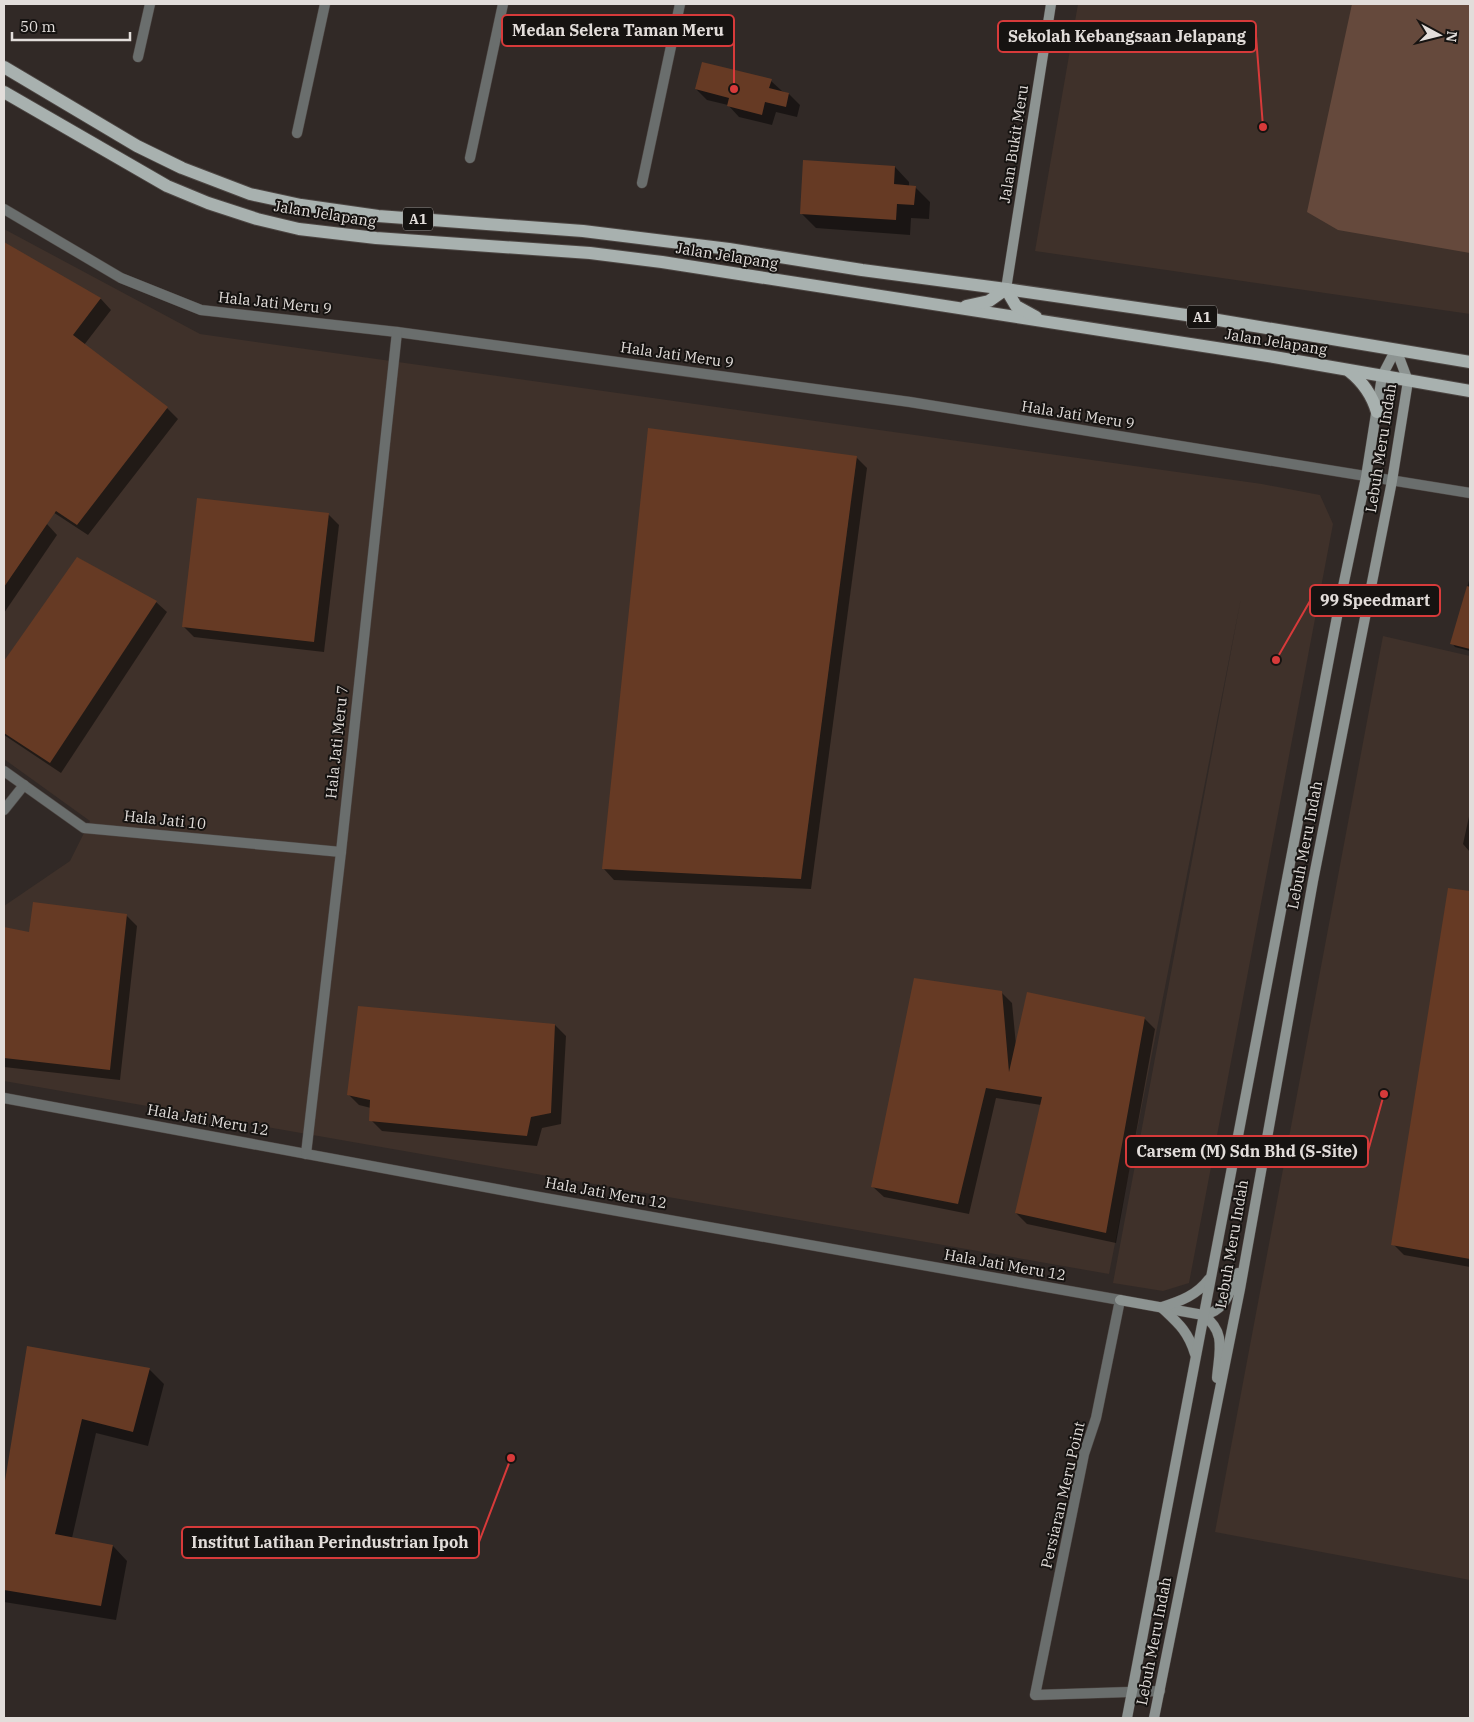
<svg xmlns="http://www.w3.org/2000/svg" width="1474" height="1722" viewBox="0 0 1474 1722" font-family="'IBM Plex Serif',serif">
	<rect width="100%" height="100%" fill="#312926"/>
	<g fill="#3f312a">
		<polygon points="1078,4 1470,4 1470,314 1035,251"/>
		<polygon points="4,229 200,334 1262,484 1320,495 1333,524 1189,1283 1163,1291 1113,1283 1241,598 1109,1274 4,1081 4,906 70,861 90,821 4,759"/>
		<polygon points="1383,636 1470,656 1470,1580 1215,1532"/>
	</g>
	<polygon fill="#65493c" points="1352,4 1470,4 1470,253 1338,230 1307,212"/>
	<g fill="#0007">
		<polygon points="771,81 782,91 789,94 800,105 797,117 776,112 772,125 739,117 728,105 707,100 696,89"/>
		<polygon points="895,167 909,182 909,187 915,187 930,202 929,219 911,218 910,235 816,228 801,213"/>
		<polygon points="4,243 101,299 111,310 84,345 167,408 178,419 88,535 4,480"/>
		<polygon points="856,457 867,468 811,889 614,880 604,869"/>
		<polygon points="4,503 47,524 57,535 4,613"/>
		<polygon points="328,514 339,525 324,652 194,637 183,626"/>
		<polygon points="78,558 156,602 167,612 61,773 4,735 4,664"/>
		<polygon points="1470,577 1470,651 1455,647 1452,643"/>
		<polygon points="1470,812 1470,852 1463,844"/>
		<polygon points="1449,890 1470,892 1470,1267 1404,1255 1393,1244"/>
		<polygon points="126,915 137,926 120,1080 4,1067 4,928 30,933"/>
		<polygon points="1001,992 1012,1003 1016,1045 1144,1018 1155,1029 1116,1243 1027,1224 1016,1213 1041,1105 996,1098 969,1214 884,1197 873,1187"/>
		<polygon points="555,1025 566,1036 561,1124 542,1128 537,1146 382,1131 371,1120 371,1108 359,1105 348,1094"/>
		<polygon points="28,1348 149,1369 164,1384 148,1446 96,1433 72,1538 113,1546 127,1561 116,1620 4,1602 4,1494"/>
	</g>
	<g fill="#663a24">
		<polygon points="702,62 772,79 769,88 789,93 786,107 765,102 762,115 727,106 729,98 695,89"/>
		<polygon points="803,160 895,166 894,184 916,186 914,205 897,204 896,220 800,214"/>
		<polygon points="4,242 101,298 73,335 168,407 77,525 56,511 4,587"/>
		<polygon points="648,428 857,456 801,879 602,869"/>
		<polygon points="197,498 329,513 314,642 182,627"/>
		<polygon points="77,557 157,601 50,763 4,733 4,661"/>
		<polygon points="1467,586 1470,587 1470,649 1450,644"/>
		<polygon points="1448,888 1470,891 1470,1259 1391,1245"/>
		<polygon points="33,902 127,914 110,1070 4,1058 4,927 29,932"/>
		<polygon points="914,978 1002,991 1009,1072 1027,992 1145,1017 1106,1233 1015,1213 1042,1097 986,1088 958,1204 871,1187"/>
		<polygon points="358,1006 555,1024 551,1113 531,1117 527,1136 369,1121 370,1100 347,1095"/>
		<polygon points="27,1346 150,1368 133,1432 82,1419 55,1534 113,1545 101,1606 4,1590 4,1487"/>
	</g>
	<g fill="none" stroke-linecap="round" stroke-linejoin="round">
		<defs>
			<g id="street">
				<polyline points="138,57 150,4"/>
				<polyline points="297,133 325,4"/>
				<polyline points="470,158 503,4"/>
				<polyline points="642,183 680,4"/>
				<polyline points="4,209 121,278 201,310 397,332 910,402 1470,493"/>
				<polyline points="4,771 84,828 341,852"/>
				<polyline points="4,810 24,785"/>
				<polyline points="4,1098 539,1197 1120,1300 1096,1418 1084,1454 1035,1695 1160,1691"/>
				<polyline points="306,1154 341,852 397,332"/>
			</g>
			<g id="secondary">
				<polyline points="1006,289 1051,4"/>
				<path d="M1120,1300L1203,1315C1225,1312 1230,1291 1238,1273"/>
				<path d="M1162,1307C1181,1301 1197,1295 1209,1279"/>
				<path d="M1162,1308C1178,1323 1188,1331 1195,1354"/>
				<path d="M1203,1315C1227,1332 1219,1352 1217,1378"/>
				<polyline points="1127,1718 1340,601 1366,477 1382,376 1396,349"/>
				<polyline points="1154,1718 1240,1289 1313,881 1392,481 1408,381 1396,349"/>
			</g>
			<g id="primary">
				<polyline points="4,67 137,146 182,168 250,194 301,205 378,216 583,231 729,249 862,270 1006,289 1200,317 1470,362"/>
				<polyline points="4,92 167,186 208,203 257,219 299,229 376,238 590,253 662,262 1274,357 1470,391"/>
				<polyline points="1006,289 1016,306 1036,317"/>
				<polyline points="966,306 989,301 1006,289"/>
				<path d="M1349,371C1363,382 1372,395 1377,412"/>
			</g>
		</defs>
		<use href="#street" stroke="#4d4643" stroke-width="11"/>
		<use href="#secondary" stroke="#4d4643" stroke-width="11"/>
		<use href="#primary" stroke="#4d4643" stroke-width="14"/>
		<use href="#street" stroke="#6a6e6d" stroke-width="10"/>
		<use href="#secondary" stroke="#8d9492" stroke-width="10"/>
		<use href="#primary" stroke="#a8b1af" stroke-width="12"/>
	</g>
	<g text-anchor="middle" stroke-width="4" stroke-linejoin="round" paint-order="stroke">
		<g fill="#161311" stroke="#a5a09e" stroke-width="1">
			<rect x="403" y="207.5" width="30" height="23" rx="4"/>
			<rect x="1187" y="305.5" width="30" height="23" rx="4"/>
		</g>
		<g font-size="14" font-weight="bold" fill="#e2ddda">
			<text x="418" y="224">A1</text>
			<text x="1202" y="322">A1</text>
		</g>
		<g font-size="15" fill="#e2ddda" stroke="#161311">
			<text transform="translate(1014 144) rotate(-81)" y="5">Jalan Bukit Meru</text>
			<text transform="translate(325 214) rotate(9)" y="5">Jalan Jelapang</text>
			<text transform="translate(727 256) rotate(9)" y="5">Jalan Jelapang</text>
			<text transform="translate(275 303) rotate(6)" y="5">Hala Jati Meru 9</text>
			<text transform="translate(1276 342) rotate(9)" y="5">Jalan Jelapang</text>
			<text transform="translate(677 355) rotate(8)" y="5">Hala Jati Meru 9</text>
			<text transform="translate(1078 415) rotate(9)" y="5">Hala Jati Meru 9</text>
			<text transform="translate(1381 448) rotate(-81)" y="5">Lebuh Meru Indah</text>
			<text transform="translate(337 742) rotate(-84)" y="5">Hala Jati Meru 7</text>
			<text transform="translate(165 820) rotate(6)" y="5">Hala Jati 10</text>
			<text transform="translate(1305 845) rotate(-79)" y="5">Lebuh Meru Indah</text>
			<text transform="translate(208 1120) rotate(10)" y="5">Hala Jati Meru 12</text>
			<text transform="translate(606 1193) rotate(10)" y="5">Hala Jati Meru 12</text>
			<text transform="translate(1232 1244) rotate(-80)" y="5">Lebuh Meru Indah</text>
			<text transform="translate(1005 1265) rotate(10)" y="5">Hala Jati Meru 12</text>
			<text transform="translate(1063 1495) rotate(-77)" y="5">Persiaran Meru Point</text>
			<text transform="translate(1154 1641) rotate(-79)" y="5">Lebuh Meru Indah</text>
		</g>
	</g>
	<path fill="none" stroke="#d73a3a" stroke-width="2" d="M734 89L734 31M1263 127L1256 36M1276 660L1310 601M1384 1094L1368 1151M511 1458L479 1542"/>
	<g fill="#d73a3a" stroke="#161311" stroke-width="2">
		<circle cx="734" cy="89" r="5"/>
		<circle cx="1263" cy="127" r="5"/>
		<circle cx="1276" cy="660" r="5"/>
		<circle cx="1384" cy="1094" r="5"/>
		<circle cx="511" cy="1458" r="5"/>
	</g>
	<g fill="#161311" stroke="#d73a3a" stroke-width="2">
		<rect x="502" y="15" width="232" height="31" rx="5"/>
		<rect x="998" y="21" width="258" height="31" rx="5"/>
		<rect x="1310" y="585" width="130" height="31" rx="5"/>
		<rect x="1126" y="1136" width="242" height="31" rx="5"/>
		<rect x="182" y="1527" width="297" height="31" rx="5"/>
	</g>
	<g font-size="16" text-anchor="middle" font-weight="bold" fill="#e2ddda">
		<text x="618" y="36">Medan Selera Taman Meru</text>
		<text x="1127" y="42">Sekolah Kebangsaan Jelapang</text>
		<text x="1375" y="606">99 Speedmart</text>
		<text x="1247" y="1157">Carsem (M) Sdn Bhd (S-Site)</text>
		<text x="330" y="1548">Institut Latihan Perindustrian Ipoh</text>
	</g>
	<rect width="1474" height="1722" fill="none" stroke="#e2ddda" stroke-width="10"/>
	<g transform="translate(1439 35) rotate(97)" stroke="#161311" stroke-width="4" paint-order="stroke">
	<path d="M0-4L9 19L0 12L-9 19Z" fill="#e2ddda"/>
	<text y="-8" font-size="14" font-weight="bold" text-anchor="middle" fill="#e2ddda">N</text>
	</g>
	<path d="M12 32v8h118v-8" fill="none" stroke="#e2ddda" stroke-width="2.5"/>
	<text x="20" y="32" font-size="15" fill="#e2ddda" stroke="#161311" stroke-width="4" paint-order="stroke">50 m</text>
</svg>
